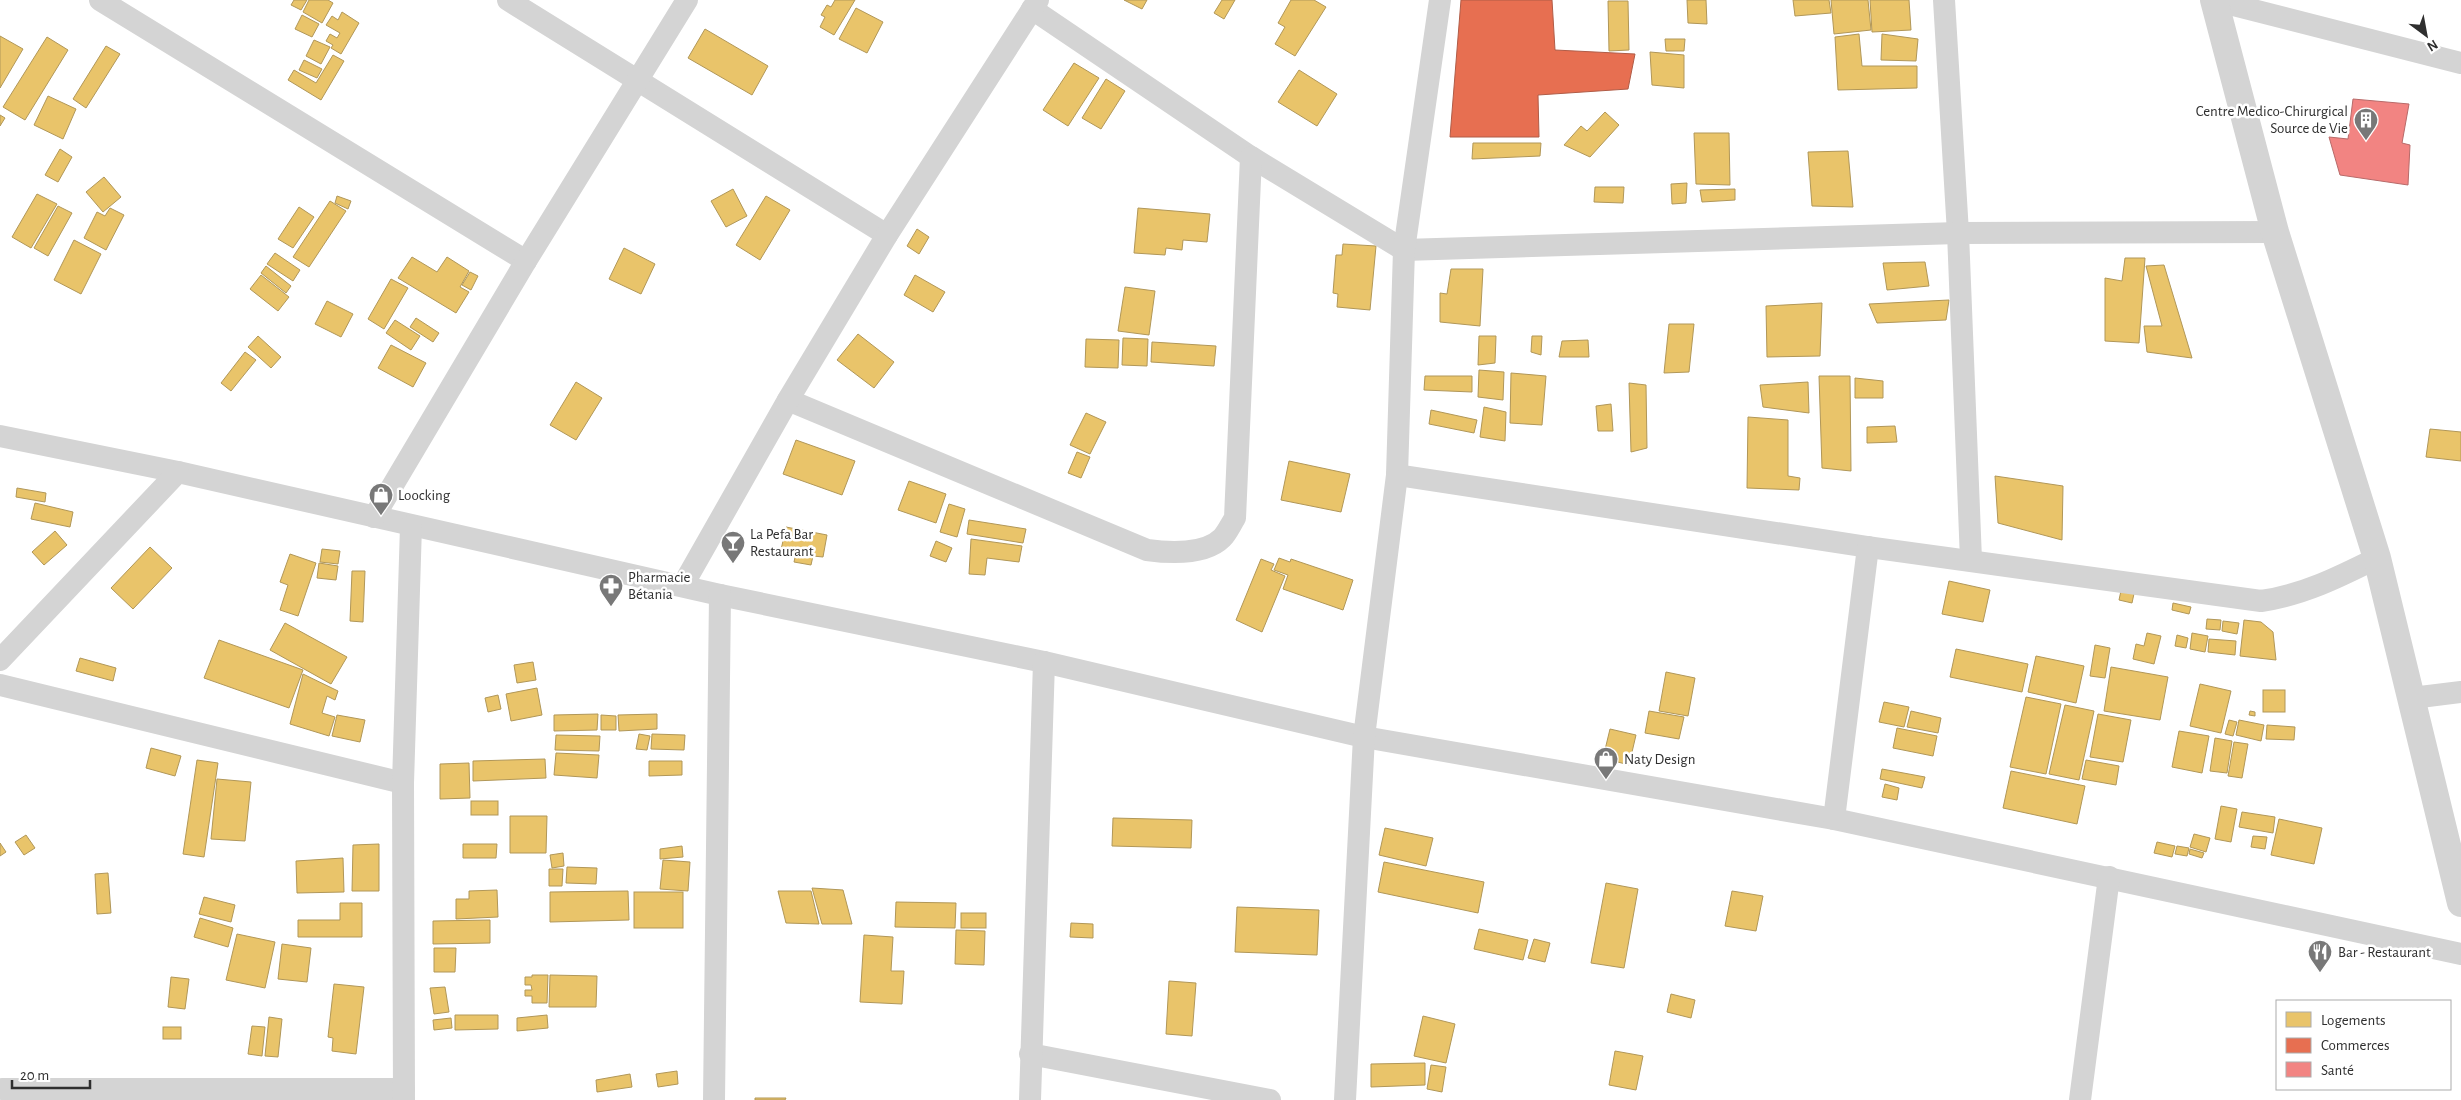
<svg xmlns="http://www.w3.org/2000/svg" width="2461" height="1100" viewBox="0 0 2461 1100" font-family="'Alegreya Sans',sans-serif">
	<rect width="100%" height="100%" fill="#fff"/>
	<g fill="#e9c46a" stroke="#b19758">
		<polygon points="294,0 307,0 301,10 291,5"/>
		<polygon points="309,0 328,0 333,3 322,23 303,12"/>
		<polygon points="835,0 855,0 834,35 820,27 825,17 821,15 827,5 831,7"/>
		<polygon points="1124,0 1147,0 1142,9"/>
		<polygon points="1222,0 1235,0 1224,19 1214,13"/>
		<polygon points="1291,0 1314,0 1326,7 1295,56 1275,44 1285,27 1278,23"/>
		<polygon points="1687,0 1706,0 1707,24 1688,23"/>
		<polygon points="1793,0 1829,0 1831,13 1795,16"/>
		<polygon points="1831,0 1868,0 1871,30 1834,34"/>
		<polygon points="1870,0 1909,0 1911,30 1872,32"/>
		<polygon points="1608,1 1628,1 1629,50 1609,51"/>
		<polygon points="856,8 883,22 867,53 839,39"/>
		<polygon points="342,12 359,23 341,54 331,48 333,45 326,41 330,34 337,38 340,33 326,25 332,16 338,20"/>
		<polygon points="302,15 319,24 312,37 295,29"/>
		<polygon points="705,29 768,66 752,95 688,58"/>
		<polygon points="1859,34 1862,66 1917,66 1917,88 1838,90 1835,37"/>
		<polygon points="1882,34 1918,39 1916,61 1881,60"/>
		<polygon points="0,36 23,49 0,88"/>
		<polygon points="47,37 68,50 25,120 3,107"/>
		<polygon points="1665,39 1685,39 1684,51 1666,51"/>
		<polygon points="314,40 330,47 321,64 306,56"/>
		<polygon points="106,46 120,54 86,108 73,99"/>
		<polygon points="1650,52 1684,55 1684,88 1652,85"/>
		<polygon points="333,55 344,61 321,100 288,80 294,70 316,83"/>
		<polygon points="304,60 322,69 317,78 299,70"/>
		<polygon points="1074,63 1099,78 1068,126 1043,110"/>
		<polygon points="1299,70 1337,94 1317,126 1278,102"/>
		<polygon points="1106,79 1125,91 1101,129 1082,118"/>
		<polygon points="48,96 76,109 63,139 34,125"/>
		<polygon points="1605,112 1619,125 1590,157 1564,145 1581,126 1587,131"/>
		<polygon points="0,115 5,118 0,126"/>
		<polygon points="1694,133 1729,133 1730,185 1696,184"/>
		<polygon points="1473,143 1541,143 1540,156 1472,159"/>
		<polygon points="60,149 72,157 58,182 45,175"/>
		<polygon points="1848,151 1853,207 1812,206 1808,152"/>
		<polygon points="104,177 121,197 103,212 86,192"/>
		<polygon points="1687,183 1686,203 1672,204 1671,184"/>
		<polygon points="1595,187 1624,187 1623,203 1594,202"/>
		<polygon points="733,189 747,216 726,227 711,201"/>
		<polygon points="1735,189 1735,200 1702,202 1700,190"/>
		<polygon points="37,194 57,204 31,248 12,237"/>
		<polygon points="337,196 351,201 348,209 335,203"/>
		<polygon points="766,196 790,210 760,260 736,245"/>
		<polygon points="330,201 346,211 309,267 293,257"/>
		<polygon points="58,206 72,213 48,256 34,248"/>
		<polygon points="299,207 314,217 293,248 278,239"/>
		<polygon points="110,208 124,215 106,250 84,238 97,212 105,216"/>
		<polygon points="1138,208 1210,214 1207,242 1183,240 1182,250 1166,248 1165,255 1134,253"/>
		<polygon points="917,229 929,237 919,254 907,246"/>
		<polygon points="74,240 101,254 81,294 54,280"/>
		<polygon points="1343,244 1376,246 1370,310 1337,307 1338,294 1333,293 1336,255 1342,255"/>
		<polygon points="624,248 655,264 641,294 609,279"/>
		<polygon points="275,253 300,270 293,281 267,264"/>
		<polygon points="412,257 437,272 447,257 469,271 460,287 469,292 456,313 398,278"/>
		<polygon points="2125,258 2145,258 2139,343 2105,341 2105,278 2122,281"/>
		<polygon points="1925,262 1929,286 1887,290 1883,263"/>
		<polygon points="2164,265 2192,358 2147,352 2144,326 2162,326 2146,266"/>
		<polygon points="266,266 291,286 286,293 261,273"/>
		<polygon points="1451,269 1483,269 1480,326 1440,322 1440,293 1447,294"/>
		<polygon points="470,272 478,276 471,290 462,285"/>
		<polygon points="261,275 289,297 278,311 250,289"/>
		<polygon points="915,275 945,292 933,312 904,295"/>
		<polygon points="391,279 408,288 384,329 368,319"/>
		<polygon points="1125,287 1155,291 1149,335 1118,331"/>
		<polygon points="1949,300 1946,320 1877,323 1869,304"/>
		<polygon points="327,301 353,314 341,337 315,324"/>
		<polygon points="1822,303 1820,356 1767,357 1766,306"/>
		<polygon points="416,318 439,333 433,342 410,327"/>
		<polygon points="395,320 420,336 411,350 386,333"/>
		<polygon points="1669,324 1694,324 1689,372 1664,373"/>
		<polygon points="858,334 894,362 874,388 837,360"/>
		<polygon points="258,336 281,357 271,368 248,347"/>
		<polygon points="1479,336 1496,336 1495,363 1478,365"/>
		<polygon points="1532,336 1542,336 1541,355 1531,352"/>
		<polygon points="1123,338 1148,339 1147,366 1122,365"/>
		<polygon points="1086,339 1119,340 1118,368 1085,367"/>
		<polygon points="1588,340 1589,357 1559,357 1562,341"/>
		<polygon points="1152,342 1216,346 1214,366 1151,362"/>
		<polygon points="391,345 426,363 413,387 378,368"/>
		<polygon points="245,352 256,360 231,391 221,383"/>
		<polygon points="1479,370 1504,372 1503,400 1478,397"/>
		<polygon points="1511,373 1546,376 1542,425 1510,423"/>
		<polygon points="1425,376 1472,376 1472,392 1424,390"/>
		<polygon points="1819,376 1850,376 1851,471 1822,468"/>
		<polygon points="1855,378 1883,381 1883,398 1855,398"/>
		<polygon points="576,382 602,398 576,440 550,425"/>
		<polygon points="1808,382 1809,413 1763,407 1760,385"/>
		<polygon points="1629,383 1646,385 1647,448 1631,452"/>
		<polygon points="1611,404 1613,431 1598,431 1596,406"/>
		<polygon points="1484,407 1506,412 1505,441 1480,437"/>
		<polygon points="1431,410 1477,420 1474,433 1429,424"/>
		<polygon points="1086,413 1106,422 1090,454 1070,445"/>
		<polygon points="1748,417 1788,420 1788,476 1800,478 1799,490 1747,488"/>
		<polygon points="1895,426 1897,442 1867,443 1867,427"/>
		<polygon points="2430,429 2461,432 2461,461 2426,457"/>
		<polygon points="796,440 855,461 842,495 783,474"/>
		<polygon points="1077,452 1090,457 1081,478 1068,473"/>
		<polygon points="1289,461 1350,474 1341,512 1281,500"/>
		<polygon points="1995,476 2063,486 2062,540 1998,523"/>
		<polygon points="909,481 946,494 936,523 898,510"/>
		<polygon points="17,488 46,493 45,502 16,497"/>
		<polygon points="35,503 73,512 70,527 31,519"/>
		<polygon points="949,504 965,509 957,537 940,532"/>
		<polygon points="969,520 1026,529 1023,543 967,534"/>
		<polygon points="786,527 827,535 823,557 813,556 811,565 794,562 796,553 781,550"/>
		<polygon points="55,531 67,545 44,565 32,552"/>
		<polygon points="971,539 1022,546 1019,562 987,558 985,575 969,574"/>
		<polygon points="936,541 952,548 946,562 930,556"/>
		<polygon points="150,547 172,568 133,609 111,588"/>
		<polygon points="322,549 340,551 338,564 320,562"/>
		<polygon points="290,554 316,563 298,616 280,610 288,585 280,582"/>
		<polygon points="1279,558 1290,562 1291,559 1353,580 1343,610 1283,589 1288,575 1274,570"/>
		<polygon points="1261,559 1274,564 1271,570 1285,576 1262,632 1236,620"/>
		<polygon points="319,563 338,566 336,580 317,578"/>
		<polygon points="352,571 365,571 363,622 350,621"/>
		<polygon points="1949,581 1990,590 1983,622 1942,614"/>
		<polygon points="2122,586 2135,589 2132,603 2119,600"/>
		<polygon points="2173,603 2191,607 2189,614 2172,610"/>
		<polygon points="2207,619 2221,620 2220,630 2206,629"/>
		<polygon points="2244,620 2261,622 2273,632 2276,660 2240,656"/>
		<polygon points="2223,621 2239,623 2237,634 2222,631"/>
		<polygon points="285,623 347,657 331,684 270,650"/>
		<polygon points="2147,633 2161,636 2154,664 2133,659 2136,644 2144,646"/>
		<polygon points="2192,633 2208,636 2205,652 2190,649"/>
		<polygon points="2177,635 2188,638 2186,648 2175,646"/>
		<polygon points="2209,639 2236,641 2235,655 2208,652"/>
		<polygon points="219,640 303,670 289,708 204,678"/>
		<polygon points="2095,645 2110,648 2105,678 2090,676"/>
		<polygon points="1956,649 2028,664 2022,692 1950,677"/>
		<polygon points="2036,656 2084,666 2076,703 2028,692"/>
		<polygon points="80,658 116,668 113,681 76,671"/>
		<polygon points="533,662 536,680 517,683 514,665"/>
		<polygon points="2111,667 2168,677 2160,720 2104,711"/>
		<polygon points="1666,672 1695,678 1688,716 1659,711"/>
		<polygon points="303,674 338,691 335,700 327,696 322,713 335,717 329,736 290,724"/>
		<polygon points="2200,684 2231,691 2221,733 2190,726"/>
		<polygon points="537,688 542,715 511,721 506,694"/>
		<rect x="2263" y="690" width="22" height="22"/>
		<polygon points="498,695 501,709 488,712 485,698"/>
		<polygon points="2026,697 2061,704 2046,774 2010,767"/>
		<polygon points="1884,702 1909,707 1904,727 1879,722"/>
		<polygon points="2065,705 2094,711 2079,780 2049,774"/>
		<polygon points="1649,711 1684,717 1679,739 1645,733"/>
		<polygon points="1911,711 1941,718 1938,733 1907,727"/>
		<polygon points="2250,711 2255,712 2255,716 2249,715"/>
		<polygon points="598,714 597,730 554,731 554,715"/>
		<polygon points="657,714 657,729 619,731 618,715"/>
		<polygon points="2098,714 2131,720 2123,762 2090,757"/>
		<polygon points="337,715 365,720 360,742 332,736"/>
		<polygon points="601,715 616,716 616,730 601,730"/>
		<polygon points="2229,720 2237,722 2233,736 2225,734"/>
		<polygon points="2239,720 2264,725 2261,741 2236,735"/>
		<polygon points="2267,725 2295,727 2294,740 2266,739"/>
		<polygon points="1897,728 1937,736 1933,756 1893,748"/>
		<polygon points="1610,729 1636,735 1629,765 1603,758"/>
		<polygon points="2179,731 2209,736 2202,773 2172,767"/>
		<polygon points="639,734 650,736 647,750 636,749"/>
		<polygon points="652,734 685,735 684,750 651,749"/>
		<polygon points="556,735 600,736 599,751 555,750"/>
		<polygon points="2215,738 2232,741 2227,773 2210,771"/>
		<polygon points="2234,742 2248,744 2242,778 2228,776"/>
		<polygon points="151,748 181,756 175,776 146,768"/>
		<polygon points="556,753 599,755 597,778 554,775"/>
		<polygon points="545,759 546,778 473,781 473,761"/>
		<polygon points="197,760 218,763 204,857 183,854"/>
		<polygon points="2086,760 2119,766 2116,785 2082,779"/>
		<polygon points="649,761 682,761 682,775 649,776"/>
		<polygon points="469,763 470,798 440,799 440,764"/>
		<polygon points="1882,769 1925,777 1922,788 1880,779"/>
		<polygon points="2011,771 2085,786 2077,824 2003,808"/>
		<polygon points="217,779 251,782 245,841 211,839"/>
		<polygon points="1885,784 1899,788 1897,800 1882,797"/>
		<rect x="471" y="801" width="27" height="14"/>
		<polygon points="2221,806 2237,809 2231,842 2215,839"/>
		<polygon points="2242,812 2275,817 2273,833 2239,827"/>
		<polygon points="510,816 547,816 546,853 510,853"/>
		<polygon points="1113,818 1192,820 1191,848 1112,846"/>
		<polygon points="2279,819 2322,828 2314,864 2271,855"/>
		<polygon points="1385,828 1433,838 1426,866 1379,855"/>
		<polygon points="2194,834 2210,838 2206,852 2190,847"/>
		<polygon points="26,835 35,848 24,855 15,842"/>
		<polygon points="2253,836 2267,837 2265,849 2251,847"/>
		<polygon points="2157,842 2175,846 2172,857 2154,853"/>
		<polygon points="0,843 6,852 0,856"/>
		<polygon points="379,844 379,891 352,891 353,845"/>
		<polygon points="463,844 497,844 496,858 463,858"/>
		<polygon points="682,846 683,857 660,859 660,849"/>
		<polygon points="2177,846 2189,848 2187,856 2175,854"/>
		<polygon points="2190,849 2204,853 2202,858 2189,854"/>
		<polygon points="563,853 564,866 552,868 550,855"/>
		<polygon points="343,858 344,892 297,893 296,861"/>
		<polygon points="663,860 690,862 688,891 660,889"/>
		<polygon points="1384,862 1484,882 1478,913 1378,892"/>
		<polygon points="567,867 597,868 596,884 566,883"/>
		<polygon points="549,869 563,869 562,886 549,886"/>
		<polygon points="108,873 111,913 97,914 95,874"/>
		<polygon points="1606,883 1638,889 1624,968 1591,963"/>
		<polygon points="812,888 843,890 852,924 822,924"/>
		<polygon points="497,890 498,917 456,919 456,899 469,899 469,891"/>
		<polygon points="628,891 629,920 550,922 550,892"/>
		<polygon points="778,891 811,891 819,924 786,923"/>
		<polygon points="1732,891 1763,896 1756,931 1725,926"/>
		<rect x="634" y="892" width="49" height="36"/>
		<polygon points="204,897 235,905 231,922 199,914"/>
		<polygon points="896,902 956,903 955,928 895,927"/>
		<polygon points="340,903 362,903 362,937 298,937 298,920 340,920"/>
		<polygon points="1237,907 1319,910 1317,955 1235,952"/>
		<rect x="961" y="913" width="25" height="15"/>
		<polygon points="200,918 233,928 228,947 194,937"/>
		<polygon points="490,920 490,943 433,944 433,921"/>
		<polygon points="1071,923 1093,924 1093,938 1070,937"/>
		<polygon points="1479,929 1528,940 1523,960 1474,949"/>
		<polygon points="956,930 985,931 984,965 955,964"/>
		<polygon points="237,934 275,942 265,988 226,980"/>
		<polygon points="864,935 893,937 891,971 904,971 902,1004 860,1002"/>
		<polygon points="1534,939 1550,943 1545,962 1528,958"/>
		<polygon points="282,944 311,948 307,982 278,979"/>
		<polygon points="434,948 456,948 455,972 434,972"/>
		<polygon points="532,975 548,975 547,1003 532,1003 532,996 525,996 525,990 532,990 531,985 525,985 525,977 532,977"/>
		<polygon points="550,975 597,976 596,1007 549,1007"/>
		<polygon points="171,977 189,979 185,1009 168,1007"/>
		<polygon points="1169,981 1196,983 1192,1036 1166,1034"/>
		<polygon points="334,984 364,987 356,1054 332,1051 333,1038 328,1037"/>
		<polygon points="445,987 449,1012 434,1014 430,988"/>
		<polygon points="1671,994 1695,1000 1691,1018 1667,1012"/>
		<polygon points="455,1015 498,1015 498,1029 455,1030"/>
		<polygon points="547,1015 548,1028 517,1031 517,1018"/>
		<polygon points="1423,1016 1455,1024 1446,1063 1414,1056"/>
		<polygon points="269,1017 282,1019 278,1057 265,1056"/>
		<polygon points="451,1018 452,1028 434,1030 433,1020"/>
		<polygon points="252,1026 265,1027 262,1056 248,1054"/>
		<rect x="163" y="1027" width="18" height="12"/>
		<polygon points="1615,1051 1643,1056 1636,1090 1609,1085"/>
		<polygon points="1425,1063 1425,1085 1371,1087 1371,1064"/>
		<polygon points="1431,1065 1446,1067 1442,1092 1427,1089"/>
		<polygon points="677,1071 678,1084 658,1087 656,1074"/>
		<polygon points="630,1074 632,1087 597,1092 596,1080"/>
		<polygon points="755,1098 786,1098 785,1100 755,1100"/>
	</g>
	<polygon fill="#e76f51" stroke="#b05c47" points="1461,0 1552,0 1555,50 1635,54 1628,89 1538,95 1539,137 1450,137"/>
	<polygon fill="#f28482" stroke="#b86a69" points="2353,99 2409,104 2402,143 2410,145 2408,185 2340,175 2329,137 2348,139"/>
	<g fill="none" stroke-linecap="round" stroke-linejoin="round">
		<g stroke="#d4d4d4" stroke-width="22">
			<polyline points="100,0 526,261"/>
			<polyline points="508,0 887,235"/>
			<polyline points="1944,0 1958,233 1971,560"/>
			<polyline points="2214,0 2461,63"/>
			<polyline points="1032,9 1251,157 1404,250 1958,233 2275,232"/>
			<path d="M788,400L1147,550C1169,553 1205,555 1222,538C1227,533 1231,524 1235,518L1251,157"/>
			<polyline points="0,436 178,472 720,595 1044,662 1364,737 1834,819 2461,954"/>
			<path d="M1397,475L1868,547L2261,601C2303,595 2339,577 2377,558"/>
			<polyline points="374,517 526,261 687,0"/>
			<polyline points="683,585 788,400 887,235 1038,0"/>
			<polyline points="0,660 178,472"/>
			<polyline points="0,685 403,783"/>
			<polyline points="2412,698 2461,692"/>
			<polyline points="1834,819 1868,547"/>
			<polyline points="1030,1054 1270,1100"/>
			<polyline points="2,1089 404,1089"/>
			<polyline points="404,1100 403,783 411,526"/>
			<polyline points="714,1100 720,595"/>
			<polyline points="1030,1100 1044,662"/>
			<polyline points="1345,1100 1364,737 1397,475 1404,250 1440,0"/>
			<polyline points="2080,1100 2109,877"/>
		</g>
		<polyline stroke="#d4d4d4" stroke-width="28" points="2214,0 2275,232 2377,558 2461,903"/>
	</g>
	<defs>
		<symbol id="building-pin" viewBox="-11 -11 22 30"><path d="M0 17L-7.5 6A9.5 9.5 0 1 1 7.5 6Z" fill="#787878" stroke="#fff"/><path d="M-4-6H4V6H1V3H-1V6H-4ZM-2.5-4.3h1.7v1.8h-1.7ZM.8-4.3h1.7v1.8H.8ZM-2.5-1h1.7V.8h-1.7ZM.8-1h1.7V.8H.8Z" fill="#fff"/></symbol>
		<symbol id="shop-pin" viewBox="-11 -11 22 30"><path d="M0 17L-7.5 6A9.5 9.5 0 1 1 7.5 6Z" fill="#787878" stroke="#fff"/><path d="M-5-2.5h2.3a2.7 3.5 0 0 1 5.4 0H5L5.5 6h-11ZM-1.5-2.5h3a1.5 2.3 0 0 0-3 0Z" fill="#fff"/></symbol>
		<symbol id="bar-pin" viewBox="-11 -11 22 30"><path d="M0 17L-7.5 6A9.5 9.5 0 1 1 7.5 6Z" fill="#787878" stroke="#fff"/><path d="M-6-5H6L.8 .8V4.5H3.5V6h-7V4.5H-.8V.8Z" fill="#fff"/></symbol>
		<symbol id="pharmacy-pin" viewBox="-11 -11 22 30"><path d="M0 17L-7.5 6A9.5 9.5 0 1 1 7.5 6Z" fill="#787878" stroke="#fff"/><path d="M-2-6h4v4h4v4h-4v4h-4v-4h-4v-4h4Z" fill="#fff"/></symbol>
		<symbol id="restaurant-pin" viewBox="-11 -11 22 30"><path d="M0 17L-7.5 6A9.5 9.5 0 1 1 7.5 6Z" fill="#787878" stroke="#fff"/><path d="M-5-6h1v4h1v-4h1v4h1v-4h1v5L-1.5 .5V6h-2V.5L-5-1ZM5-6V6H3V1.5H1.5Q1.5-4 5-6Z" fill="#fff"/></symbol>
	</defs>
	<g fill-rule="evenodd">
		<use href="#building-pin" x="2352" y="106" width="28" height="38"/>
		<use href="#shop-pin" x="367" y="481" width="28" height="38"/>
		<use href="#bar-pin" x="719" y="529" width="28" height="38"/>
		<use href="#pharmacy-pin" x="597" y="572" width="28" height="38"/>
		<use href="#shop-pin" x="1592" y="745" width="28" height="38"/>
		<use href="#restaurant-pin" x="2306" y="938" width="28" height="38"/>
	</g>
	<g text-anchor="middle" stroke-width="5" stroke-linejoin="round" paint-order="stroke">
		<g font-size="15" fill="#2f2f2f" stroke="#fff" text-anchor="start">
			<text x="2348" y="116" text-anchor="end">Centre Medico-Chirurgical<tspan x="2348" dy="17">Source de Vie</tspan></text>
			<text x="398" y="500">Loocking</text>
			<text x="750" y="539">La Pefa Bar<tspan x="750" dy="17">Restaurant</tspan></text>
			<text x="628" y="582">Pharmacie<tspan x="628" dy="17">Bétania</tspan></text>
			<text x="1624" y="764">Naty Design</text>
			<text x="2338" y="957">Bar - Restaurant</text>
		</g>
	</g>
	<rect x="2276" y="1000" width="175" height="90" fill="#ffffff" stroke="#acacac"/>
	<rect x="2286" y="1012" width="25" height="15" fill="#e9c46a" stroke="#acacac"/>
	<text x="2321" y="1025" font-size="15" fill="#2f2f2f">Logements</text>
	<rect x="2286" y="1038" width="25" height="15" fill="#e76f51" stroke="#acacac"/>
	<text x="2321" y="1050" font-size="15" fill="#2f2f2f">Commerces</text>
	<rect x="2286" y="1062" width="25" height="15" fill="#f28482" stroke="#acacac"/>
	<text x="2321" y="1075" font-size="15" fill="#2f2f2f">Santé</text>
	<g transform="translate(2426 35) rotate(148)" stroke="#ffffff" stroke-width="4" paint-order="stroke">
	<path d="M0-4L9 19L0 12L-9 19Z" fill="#2f2f2f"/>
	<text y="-8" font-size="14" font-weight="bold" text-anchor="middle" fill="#2f2f2f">N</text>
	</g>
	<path d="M12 1080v8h78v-8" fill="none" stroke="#2f2f2f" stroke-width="2.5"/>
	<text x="20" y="1080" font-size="15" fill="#2f2f2f" stroke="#ffffff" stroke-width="4" paint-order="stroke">20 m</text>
</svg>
